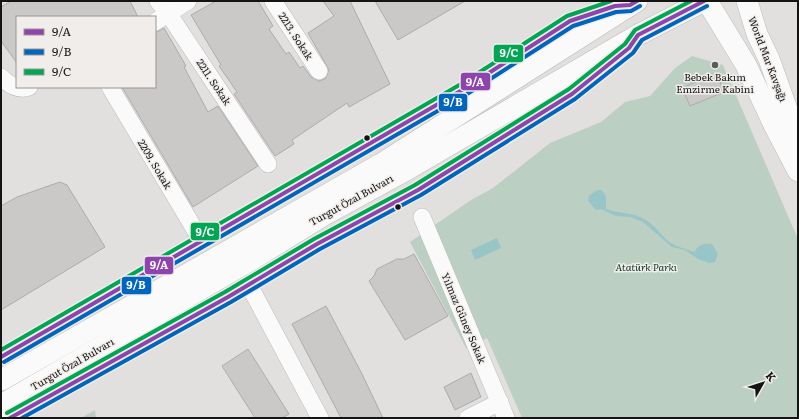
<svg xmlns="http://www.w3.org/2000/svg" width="799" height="419" viewBox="0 0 799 419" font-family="Literata,serif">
	<rect width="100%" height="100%" fill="#e2e0df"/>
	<g fill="#bbd0c3">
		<polygon points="692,56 723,65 798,239 798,418 522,418 487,338 466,348 410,242 471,200 493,188 550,143 601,122 625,102 650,96 675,68"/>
		<polygon points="95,410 96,418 81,418"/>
	</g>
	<g fill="#97c5c8">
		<path d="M597,190H601C609,197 605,200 606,209C619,214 633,212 644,219C654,224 661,235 669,242C675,246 688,250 695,252C698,244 704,243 712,244L718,254L715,262L709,263L698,259L685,250L672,247L643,222L630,217L616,216L601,209L596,210L588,201L589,196Z"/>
		<polygon points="497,238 501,248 475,260 471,250"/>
	</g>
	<g fill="#cac9c8" stroke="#aeacab">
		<polygon points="11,1 130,1 138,17 17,17 17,63 1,41 1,7"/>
		<polygon points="216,1 258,1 273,26 269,29 286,54 289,52 300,68 303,66 311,77 319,81 325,79 329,70 308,33 334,16 323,1 350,1 390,84 349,107 347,103 292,140 294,144 275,156 234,94 237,92 219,66 221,65 191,15"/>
		<polygon points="375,1 465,1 398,40"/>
		<polygon points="164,28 186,66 184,67 208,112 218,106 258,166 193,207 122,87 155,87 155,33"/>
		<polygon points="716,73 724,92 690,106 682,88"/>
		<polygon points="60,182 67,185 105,247 1,310 1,206 17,197"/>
		<polygon points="414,254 448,316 405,340 369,281 374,276 377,269 397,259 404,259"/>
		<polygon points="326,306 361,372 383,418 341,418 292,324"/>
		<polygon points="248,349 289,414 282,418 255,418 222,366"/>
		<polygon points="471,373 481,397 455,410 444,387"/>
	</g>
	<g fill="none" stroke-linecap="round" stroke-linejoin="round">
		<defs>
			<g id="minor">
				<polyline points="158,1 168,13 268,164"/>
				<polyline points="273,1 319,71"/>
				<polyline points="155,22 188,1"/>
				<path d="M1,77C9,85 18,91 29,87"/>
				<polyline points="110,87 201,240"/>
				<polyline points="422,217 506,418"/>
				<polyline points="249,285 320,418"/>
				<polyline points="1,357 464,89 570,21 615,6 626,5"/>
				<polyline points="10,418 228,297 317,244 418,190 572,94 626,50"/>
				<polyline points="468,418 500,402"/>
			</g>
			<g id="major">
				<polyline points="707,1 746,65 775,127 798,171"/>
				<polyline points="747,1 757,34 769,59 798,140"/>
				<polyline points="1,380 381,164 637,1"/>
				<polyline points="1,405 251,260 324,215 408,169 638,35 704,1"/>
			</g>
		</defs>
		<use href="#minor" stroke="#bdbbba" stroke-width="18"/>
		<use href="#major" stroke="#bdbbba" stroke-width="22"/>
		<use href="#minor" stroke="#fbfafa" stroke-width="17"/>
		<use href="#major" stroke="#fbfafa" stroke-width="21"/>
		<defs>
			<g id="bus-1">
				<polyline points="1,357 464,89 570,21 615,6 630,5 637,1"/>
				<polyline points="10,418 228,297 317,244 418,190 572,94 629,48 638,35 704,1"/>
			</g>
			<g id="bus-2">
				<polyline points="4,362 467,94 573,26 616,12 631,11 640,6"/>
				<polyline points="22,418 231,302 320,249 421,195 575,99 633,53 642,40 707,6"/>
			</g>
			<g id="bus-3">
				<polyline points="1,350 461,84 567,16 611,1"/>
				<polyline points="7,413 225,292 314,239 415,185 569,89 625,44 635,30 691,1"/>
			</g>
		</defs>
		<use href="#bus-1" stroke="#f0edeb" stroke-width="7"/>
		<use href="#bus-2" stroke="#f0edeb" stroke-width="7"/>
		<use href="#bus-3" stroke="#f0edeb" stroke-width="7"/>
		<use href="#bus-1" stroke="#8e44ad" stroke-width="4"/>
		<use href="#bus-2" stroke="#0065bd" stroke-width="4"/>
		<use href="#bus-3" stroke="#00a651" stroke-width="4"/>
	</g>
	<circle fill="#5d5b5b" stroke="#f0edeb" stroke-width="1.5" cx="715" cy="65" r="4"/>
	<g fill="#151414" stroke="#f0edeb" stroke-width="1.5">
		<circle cx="367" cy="138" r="3.5"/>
		<circle cx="398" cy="207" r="3.5"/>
	</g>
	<g text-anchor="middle" stroke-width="3" stroke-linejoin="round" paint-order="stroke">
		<g font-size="10" fill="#151414" stroke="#f0edeb">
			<text transform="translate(296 36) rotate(57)" y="4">2213. Sokak</text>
			<text transform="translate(768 59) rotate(69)" y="4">World Mar Kavşağı</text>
			<text transform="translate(214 82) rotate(56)" y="4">2211. Sokak</text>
			<text transform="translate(155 164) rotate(59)" y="4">2209. Sokak</text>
			<text transform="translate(351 200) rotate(-29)" y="4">Turgut Özal Bulvarı</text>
			<text transform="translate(464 318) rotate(67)" y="4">Yılmaz Güney Sokak</text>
			<text transform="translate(72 364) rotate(-30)" y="4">Turgut Özal Bulvarı</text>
		</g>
		<g font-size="10" fill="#151414" stroke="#f0edeb">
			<text x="715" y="81">Bebek Bakım<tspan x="715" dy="12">Emzirme Kabini</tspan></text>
		</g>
		<g font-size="10" font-style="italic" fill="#073320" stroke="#f0edeb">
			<text x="646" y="271">Atatürk Parkı</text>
		</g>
	</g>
	<g stroke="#f0edeb" stroke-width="1.5">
		<rect x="493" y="44" width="31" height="19" rx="4" fill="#00a651"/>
		<rect x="460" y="72" width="31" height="19" rx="4" fill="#8e44ad"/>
		<rect x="438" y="93" width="30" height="19" rx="4" fill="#0065bd"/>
		<rect x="190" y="222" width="30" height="19" rx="4" fill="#00a651"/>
		<rect x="144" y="256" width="30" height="19" rx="4" fill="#8e44ad"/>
		<rect x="121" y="276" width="31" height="19" rx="4" fill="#0065bd"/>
	</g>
	<g font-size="11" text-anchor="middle" font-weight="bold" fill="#fff">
		<text x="509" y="57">9/C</text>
		<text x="475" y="86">9/A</text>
		<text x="453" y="106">9/B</text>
		<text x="205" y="236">9/C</text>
		<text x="159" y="269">9/A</text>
		<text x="136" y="289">9/B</text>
	</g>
	<rect width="799" height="419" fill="none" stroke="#151414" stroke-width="4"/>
	<rect x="16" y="16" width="140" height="72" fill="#f0edeb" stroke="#989695"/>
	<rect x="24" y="29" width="20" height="6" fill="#8e44ad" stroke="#989695"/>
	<text x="52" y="36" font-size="12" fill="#151414">9/A</text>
	<rect x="24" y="49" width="20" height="6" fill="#0065bd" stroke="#989695"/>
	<text x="52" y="56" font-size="12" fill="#151414">9/B</text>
	<rect x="24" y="69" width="20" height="6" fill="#00a651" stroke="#989695"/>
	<text x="52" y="76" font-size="12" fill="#151414">9/C</text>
	<g transform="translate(763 383) rotate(51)" stroke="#f0edeb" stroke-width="3" paint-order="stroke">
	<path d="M0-3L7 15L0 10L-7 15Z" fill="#151414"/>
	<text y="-6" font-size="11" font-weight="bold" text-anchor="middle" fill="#151414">K</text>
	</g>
</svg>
